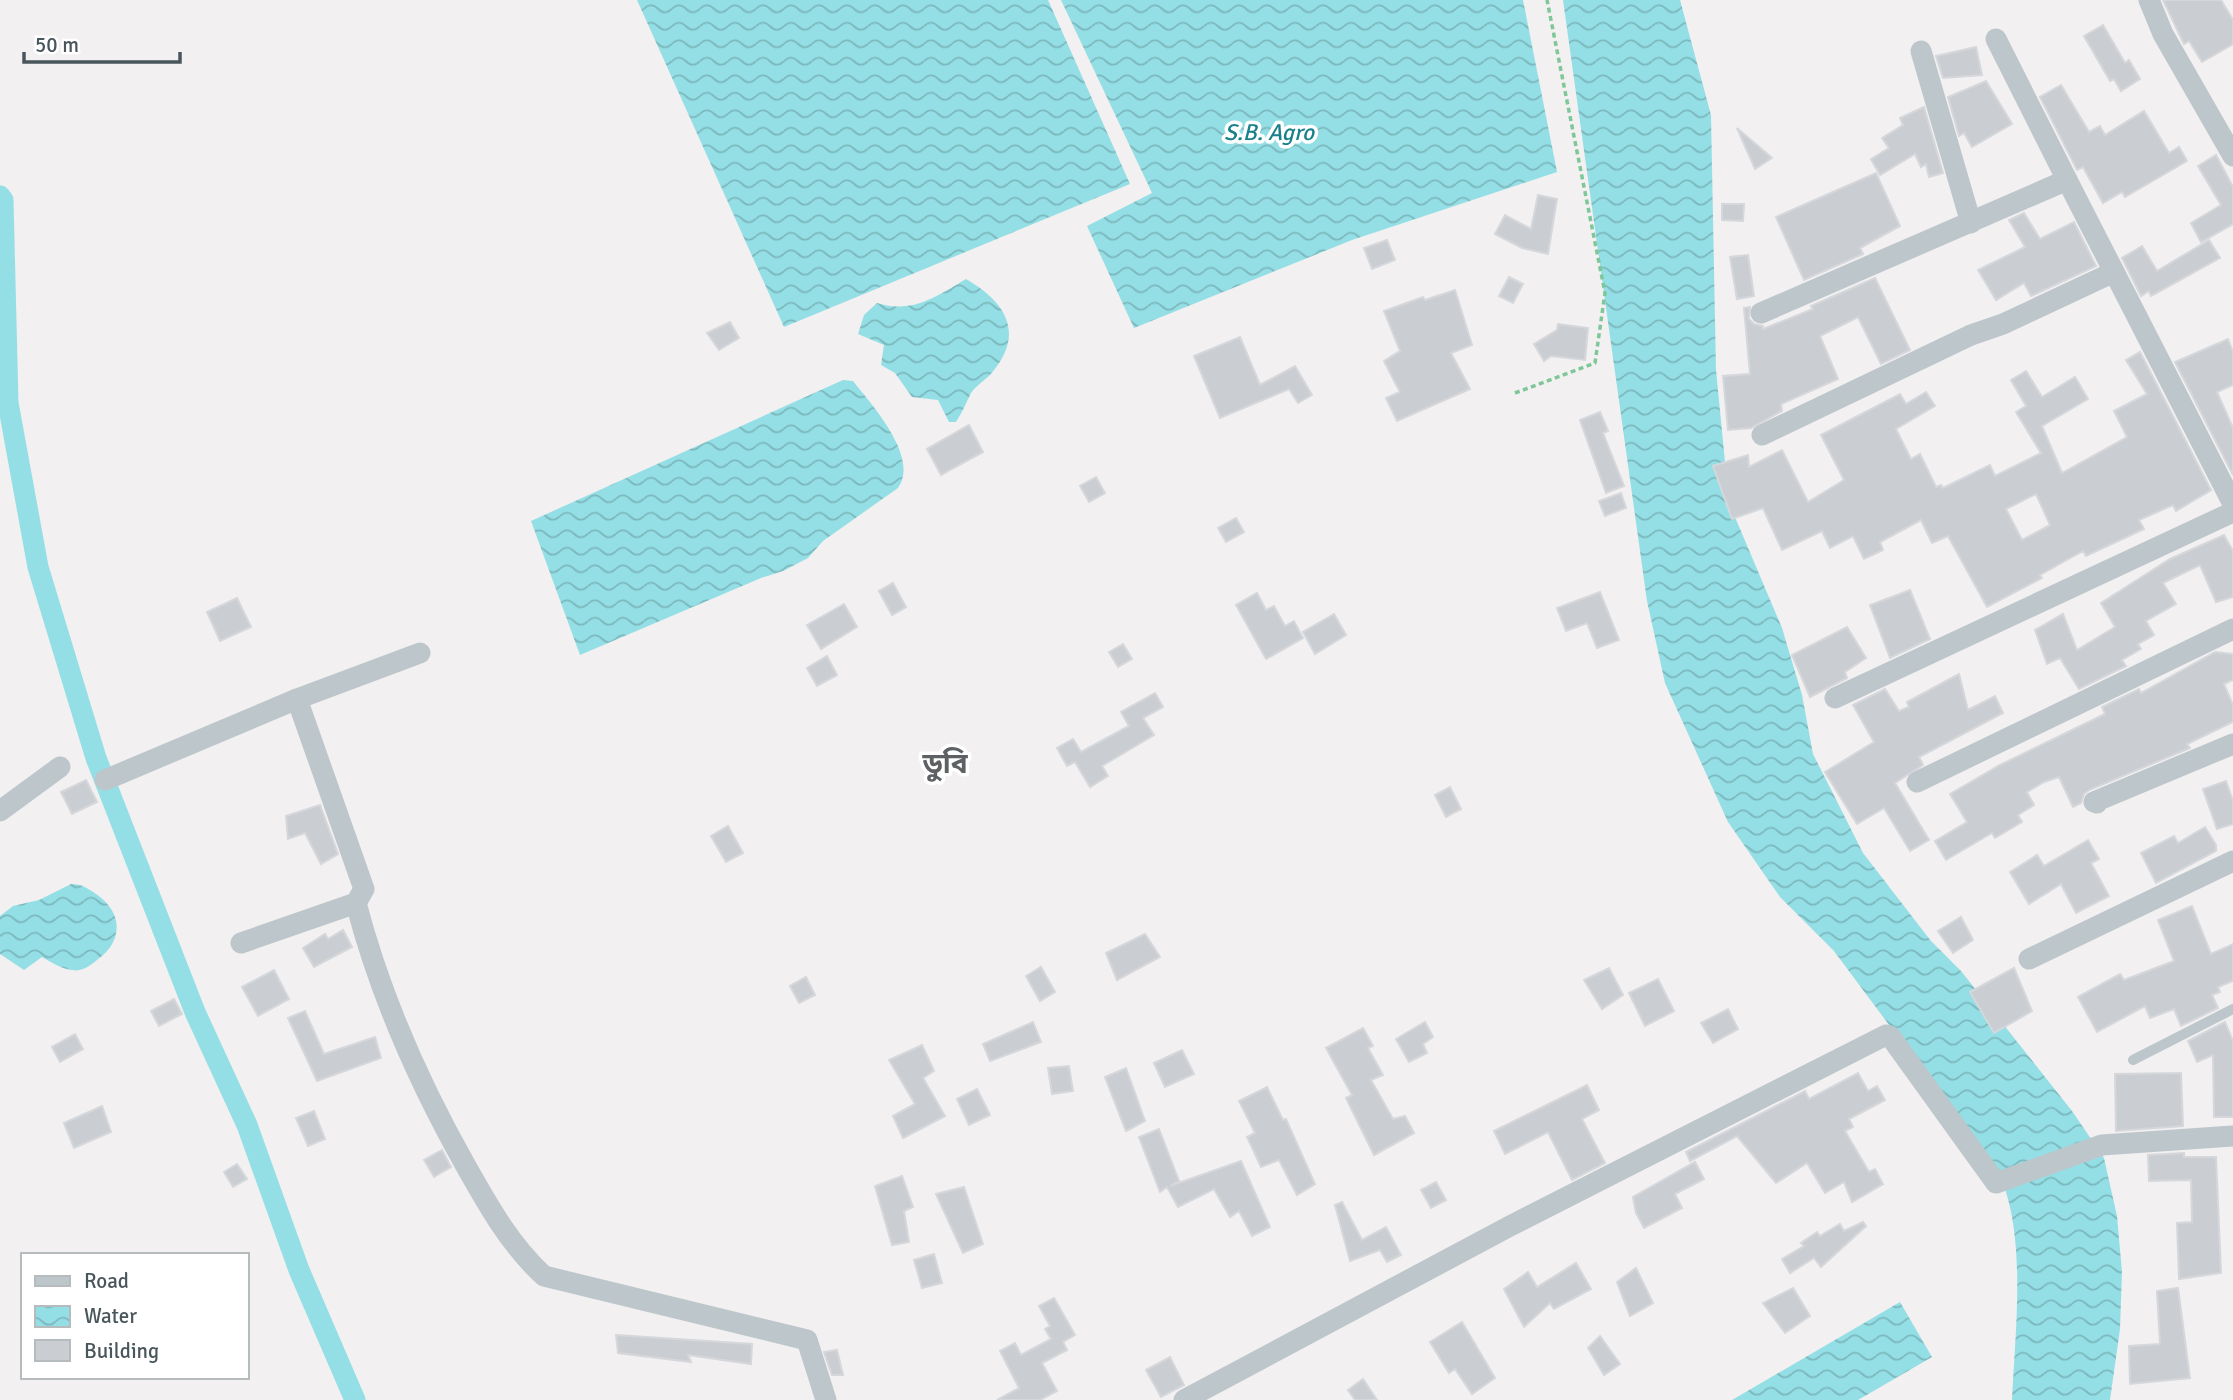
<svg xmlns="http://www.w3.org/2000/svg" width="2233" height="1400" viewBox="0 0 2233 1400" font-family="Signika,'Noto Sans Bengali',sans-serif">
	<defs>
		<pattern id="water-waves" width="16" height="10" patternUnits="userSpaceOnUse" patternTransform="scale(1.75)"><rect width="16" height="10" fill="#94dfe5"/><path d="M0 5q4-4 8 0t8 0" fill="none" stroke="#7bb8bd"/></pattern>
	</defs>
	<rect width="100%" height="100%" fill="#f2f0f0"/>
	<g fill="url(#water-waves)">
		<polygon points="637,0 1048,0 1130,184 784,327"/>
		<polygon points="1061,0 1523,0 1557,172 1352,240 1134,328 1087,226 1152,193"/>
		<path d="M1563,0H1680L1711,115L1716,370L1729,503L1782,628L1802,695L1813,754L1863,853L1931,941L1961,971L2072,1111L2104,1158L2117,1216L2122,1272L2120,1329L2110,1400H2012C2015,1332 2028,1230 1997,1170L1834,951L1780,897L1728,822L1665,683L1647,601Z"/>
		<path d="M966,279C1004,301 1025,331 994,370C988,379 977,384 971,393C966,403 962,413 956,422H949L938,400L912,397L895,373L881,365L884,345L858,334L864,315L877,303C912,314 936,297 966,279Z"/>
		<path d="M843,380L853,381C871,404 920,457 898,488L823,541L808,558L783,571L761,578L580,655L531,521Z"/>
		<path d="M71,884C82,884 87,888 96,894C123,912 124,941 97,960C90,966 81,972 72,970C61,969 51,962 42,957L24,970L0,954V916L13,906L39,900Z"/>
		<polygon points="1900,1302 1932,1357 1858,1400 1732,1400"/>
	</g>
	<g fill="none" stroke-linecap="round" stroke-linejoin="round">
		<polyline stroke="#94dfe5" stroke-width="21" points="0,196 3,200 8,403 38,567 96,758 195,1012 247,1125 299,1270 355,1400"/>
	</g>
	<g fill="#caced2" stroke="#d5d7db" stroke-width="2" fill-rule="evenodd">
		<polygon points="2163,0 2221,0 2233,20 2233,44 2202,62 2189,41 2184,44"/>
		<polygon points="2103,25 2125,63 2129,60 2140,79 2121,91 2114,79 2110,81 2084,36"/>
		<polygon points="1976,47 1982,75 1943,78 1936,56"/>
		<polygon points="1986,81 2012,124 1972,147 1964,133 1959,136 1948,97"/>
		<polygon points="2061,85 2089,132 2100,126 2105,135 2144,111 2169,153 2179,147 2187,161 2125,197 2122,192 2103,203 2083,167 2077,170 2040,97"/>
		<polygon points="1924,107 1943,173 1929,177 1926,164 1921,167 1915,154 1880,175 1871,159 1889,148 1882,138 1903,125 1900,118"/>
		<polygon points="1737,128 1772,158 1755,169"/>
		<polygon points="2216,155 2233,187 2233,224 2201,242 2191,223 2221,205 2198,166"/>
		<polygon points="1876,173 1900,226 1860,248 1863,254 1804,280 1776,217"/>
		<polygon points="1538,195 1557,199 1548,254 1522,248 1495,234 1505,215 1531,229"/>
		<polygon points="1722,204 1744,204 1743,221 1722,220"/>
		<polygon points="2024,213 2040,239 2074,222 2096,266 2031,296 2024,283 1996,300 1978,270 2025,247 2009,220"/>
		<polygon points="1387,240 1395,260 1372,269 1364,248"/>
		<polygon points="2209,240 2220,258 2151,296 2149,291 2141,296 2122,258 2142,246 2157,271"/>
		<polygon points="1748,255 1754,296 1737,299 1730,257"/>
		<polygon points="1509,277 1523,284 1513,303 1499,296"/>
		<polygon points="1875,278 1910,350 1881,364 1858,317 1820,336 1838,379 1781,404 1782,411 1751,428 1728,430 1723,376 1750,374 1744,308 1750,307 1749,319 1754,324 1763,326 1763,329 1813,309 1811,306"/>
		<polygon points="1455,290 1472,345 1451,353 1470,389 1397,421 1386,398 1400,392 1384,361 1400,351 1384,311 1423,297 1425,300"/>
		<polygon points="730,322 739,338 719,350 707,333"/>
		<polygon points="1558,324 1588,328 1585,360 1551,356 1544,361 1534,344 1557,330"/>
		<polygon points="1240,337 1260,385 1295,366 1312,395 1298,403 1289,389 1220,418 1194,356"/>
		<polygon points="2228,339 2233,352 2233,385 2217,392 2233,428 2233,475 2175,362"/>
		<path d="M2140,352L2211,490L2176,511L2173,505L2139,520L2144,529L2086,556L2083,551L2040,575L2042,578L1987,607L1948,536L1932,543L1921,520L1880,542L1883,550L1864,559L1853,536L1830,548L1822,531L1782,550L1763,508L1732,519L1713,466L1748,455L1749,467L1782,450L1808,502L1844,480L1821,435L1900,394L1906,404L1926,392L1935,406L1896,429L1911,459L1920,454L1936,487L1941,485L1943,488L1990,465L1995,476L2041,453L2016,412L2026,406L2011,380L2026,371L2042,397L2075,377L2088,399L2042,426L2062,473L2127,437L2114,411L2147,394L2126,360ZM2036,494L2050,525L2022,540L2006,509Z"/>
		<polygon points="1600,412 1608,431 1603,433 1624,486 1606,493 1580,420"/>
		<polygon points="969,425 983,452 941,475 927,449"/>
		<polygon points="1096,477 1105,493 1089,502 1080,486"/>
		<polygon points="1621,493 1626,508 1605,516 1599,501"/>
		<polygon points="1236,518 1244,532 1226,542 1218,528"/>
		<polygon points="2224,535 2233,551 2233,597 2216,602 2200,565 2163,583 2176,604 2146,621 2154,635 2138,644 2141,649 2122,660 2126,666 2079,689 2060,658 2047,664 2035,630 2063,614 2077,650 2115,627 2101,603 2170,559"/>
		<polygon points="893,583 906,607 892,615 879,591"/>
		<polygon points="1910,590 1930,639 1890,658 1870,605"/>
		<polygon points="1600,592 1619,640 1597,648 1587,623 1566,631 1557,608"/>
		<polygon points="1257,593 1266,610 1274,606 1285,626 1294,621 1303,638 1266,659 1236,605"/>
		<polygon points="237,598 251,627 220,641 207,612"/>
		<polygon points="844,604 857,627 821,649 807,625"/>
		<polygon points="1334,614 1346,635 1315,654 1303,632"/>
		<polygon points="1847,627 1866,658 1845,672 1847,678 1810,697 1792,655"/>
		<polygon points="1123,644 1132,659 1118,667 1109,652"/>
		<polygon points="2215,652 2233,654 2233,680 2224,684 2233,705 2233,722 2187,744 2190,748 2089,790 2084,794 2081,803 2073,807 2059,777 2044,782 2027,792 2034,805 2018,815 2022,822 1995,838 1992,833 1946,860 1935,841 1967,822 1950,794 2000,765 2105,714 2102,707 2139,689 2141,693"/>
		<polygon points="827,656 837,675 817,686 807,668"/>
		<polygon points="1959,674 1968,710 1995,696 2003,713 1919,757 1923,765 1895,783 1929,840 1910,851 1884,808 1857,824 1825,772 1874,742 1853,705 1885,689 1899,711 1909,707 1907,702"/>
		<polygon points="1155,693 1163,707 1143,718 1154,735 1102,766 1108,776 1090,787 1075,762 1067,766 1057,748 1073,739 1081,752 1129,726 1121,712"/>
		<polygon points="86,780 97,802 72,814 61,792"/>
		<polygon points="2226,781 2233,801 2233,824 2217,829 2203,789"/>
		<polygon points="1450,787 1461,809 1446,817 1435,795"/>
		<polygon points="320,805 338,854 321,864 305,833 288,839 286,816"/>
		<polygon points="728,826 743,853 726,862 711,836"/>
		<polygon points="2205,827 2216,845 2216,851 2156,883 2141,853 2174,836 2178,843"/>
		<polygon points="2088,840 2099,859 2091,863 2109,896 2076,913 2061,884 2029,904 2010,872 2037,855 2044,866"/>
		<polygon points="2192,906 2211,954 2233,944 2233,981 2218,987 2220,992 2212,995 2218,1008 2181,1026 2174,1009 2150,1018 2145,1006 2097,1032 2078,997 2120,974 2124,980 2174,961 2158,920"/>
		<polygon points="1961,917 1973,940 1953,953 1938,931"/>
		<polygon points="343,930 352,947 314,967 303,948 325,934 328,939"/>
		<polygon points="1145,934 1160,957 1117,980 1106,953"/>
		<polygon points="1041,967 1055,992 1040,1001 1026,976"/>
		<polygon points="1609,968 1623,995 1602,1009 1584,980"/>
		<polygon points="2014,968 2032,1011 1994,1033 1970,992"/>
		<polygon points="274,970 289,999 258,1016 242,987"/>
		<polygon points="806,977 815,995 799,1003 790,986"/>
		<polygon points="1658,979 1674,1011 1645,1026 1629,993"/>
		<polygon points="174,999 182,1014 159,1026 151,1011"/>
		<polygon points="1728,1009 1738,1029 1713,1043 1701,1023"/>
		<polygon points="305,1011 324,1054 375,1037 381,1058 317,1081 288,1018"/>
		<polygon points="1033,1022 1041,1042 990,1061 983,1044"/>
		<polygon points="1425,1022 1433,1037 1423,1044 1427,1053 1409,1062 1396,1039"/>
		<polygon points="2225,1022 2233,1041 2233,1117 2214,1117 2213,1055 2197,1062 2188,1041"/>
		<polygon points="1363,1028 1373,1046 1368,1048 1383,1075 1371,1080 1393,1119 1405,1116 1414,1133 1374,1155 1346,1098 1352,1095 1326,1048"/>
		<polygon points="75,1034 83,1049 60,1062 52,1047"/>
		<polygon points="922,1045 934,1071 923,1078 945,1116 903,1138 893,1116 915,1104 889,1060"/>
		<polygon points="1182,1050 1194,1074 1165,1087 1154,1063"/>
		<polygon points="1069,1066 1073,1091 1052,1094 1048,1068"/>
		<polygon points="1126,1068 1145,1121 1126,1131 1105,1077"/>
		<polygon points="1858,1073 1868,1091 1877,1086 1885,1100 1849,1119 1853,1127 1845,1131 1869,1172 1875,1169 1883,1184 1852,1202 1844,1182 1825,1193 1807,1163 1776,1183 1737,1136 1690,1161 1686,1152 1805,1091 1809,1099"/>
		<polygon points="2181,1073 2183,1126 2116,1131 2115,1074"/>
		<polygon points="1587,1085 1599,1110 1582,1119 1605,1163 1572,1180 1548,1132 1505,1154 1494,1131"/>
		<polygon points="1267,1087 1283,1120 1286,1119 1315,1184 1297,1195 1279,1160 1261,1167 1247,1137 1255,1133 1239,1101"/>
		<polygon points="977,1089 990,1115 969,1125 957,1099"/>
		<polygon points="102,1106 111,1132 74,1148 64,1123"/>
		<polygon points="314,1111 325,1139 308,1146 296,1118"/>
		<polygon points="1159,1129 1179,1181 1170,1186 1241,1161 1270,1227 1252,1236 1239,1211 1230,1217 1214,1189 1178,1207 1167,1187 1160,1192 1139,1137"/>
		<polygon points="442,1150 451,1167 434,1177 424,1160"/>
		<polygon points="2184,1153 2184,1157 2216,1157 2221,1273 2179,1279 2177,1223 2192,1222 2191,1180 2149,1181 2148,1155"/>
		<polygon points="1695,1162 1704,1179 1675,1194 1682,1208 1644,1228 1636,1213 1633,1197"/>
		<polygon points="237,1164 247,1179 233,1187 224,1172"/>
		<polygon points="902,1176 913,1207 904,1211 909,1242 892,1245 875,1186"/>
		<polygon points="1436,1182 1446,1200 1431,1208 1421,1190"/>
		<polygon points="964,1187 983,1244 963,1253 936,1194"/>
		<polygon points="1342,1202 1362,1240 1386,1227 1401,1255 1387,1262 1380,1250 1350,1261 1335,1205"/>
		<polygon points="1863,1222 1866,1226 1821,1267 1814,1258 1790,1273 1782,1259 1804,1246 1801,1243 1817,1232 1820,1236 1840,1224 1844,1231"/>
		<polygon points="934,1254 942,1283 922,1288 914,1260"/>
		<polygon points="1576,1263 1591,1289 1554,1309 1550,1303 1524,1327 1504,1289 1528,1272 1537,1287"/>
		<polygon points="1636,1268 1653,1303 1630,1316 1617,1282"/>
		<polygon points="1793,1288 1810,1316 1785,1333 1763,1303"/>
		<polygon points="2178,1288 2190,1378 2130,1384 2129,1346 2160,1344 2157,1291"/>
		<polygon points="1054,1298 1075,1335 1063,1342 1067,1350 1042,1363 1057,1391 1040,1400 997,1400 1019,1388 1000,1351 1015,1343 1021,1355 1051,1339 1045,1329 1050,1326 1039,1306"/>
		<polygon points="1462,1322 1495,1378 1472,1394 1455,1369 1449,1373 1430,1342"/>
		<polygon points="616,1335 752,1344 751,1364 688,1355 691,1362 618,1353"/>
		<polygon points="1600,1336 1620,1364 1604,1375 1588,1348"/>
		<polygon points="837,1350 843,1375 832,1375 824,1352"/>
		<polygon points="1170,1357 1184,1385 1161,1397 1146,1370"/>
		<polygon points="1363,1379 1377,1400 1355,1400 1348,1390"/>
	</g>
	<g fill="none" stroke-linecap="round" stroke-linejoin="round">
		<polyline stroke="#7ec799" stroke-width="3.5" stroke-dasharray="5 3.5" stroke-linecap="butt" points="1515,393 1595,363 1605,293 1547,0"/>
		<polyline stroke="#bdc6cb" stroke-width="10" points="2133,1060 2233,1009"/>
		<g stroke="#bdc6cb" stroke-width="21">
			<polyline points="2149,0 2163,34 2233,156"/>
			<polyline points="1996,39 2067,180"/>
			<polyline points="1921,51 1971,223"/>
			<polyline points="1761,313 2067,180 2233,504"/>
			<polyline points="1762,435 1971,335 2003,324 2114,272"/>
			<polyline points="1835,698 2233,512"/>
			<polyline points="105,780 297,699 420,653"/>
			<polyline points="1917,782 2233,629"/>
			<polyline points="2097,803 2094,802 2233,744"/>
			<polyline points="0,811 60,767"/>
			<path d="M356,903C380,995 420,1085 467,1168C489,1207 511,1246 544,1276L807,1340L826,1400"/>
			<polyline points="241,943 356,903 364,889 297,699"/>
			<polyline points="2029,959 2233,861"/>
			<polyline points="1184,1400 1510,1226 1886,1035 1890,1036 1996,1183 2102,1145 2233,1136"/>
		</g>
	</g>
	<g text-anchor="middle" stroke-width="7" stroke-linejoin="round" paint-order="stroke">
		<g font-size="23" font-style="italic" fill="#18818a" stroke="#fff">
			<text x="1269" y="140">S.B. Agro</text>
		</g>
		<g font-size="28" font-weight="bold" fill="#5d6164" stroke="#fff">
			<text x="945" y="773">ডুবি</text>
		</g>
	</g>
	<rect x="21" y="1253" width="228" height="126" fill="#ffffff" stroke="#b6bbbe" stroke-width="2"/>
	<rect x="35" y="1276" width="35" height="10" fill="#bdc6cb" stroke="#b6bbbe" stroke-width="2"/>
	<text x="84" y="1288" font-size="21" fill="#49565c">Road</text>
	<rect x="35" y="1306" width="35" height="21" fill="url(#water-waves)" stroke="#b6bbbe" stroke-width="2"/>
	<text x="84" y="1323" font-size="21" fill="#49565c">Water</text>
	<rect x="35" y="1340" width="35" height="21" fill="#caced2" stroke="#b6bbbe" stroke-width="2"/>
	<text x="84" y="1358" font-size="21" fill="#49565c">Building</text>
	<path d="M24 52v10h156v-10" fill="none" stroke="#49565c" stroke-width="3.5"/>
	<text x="35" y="52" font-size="21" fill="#49565c" stroke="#ffffff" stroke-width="5" paint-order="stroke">50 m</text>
</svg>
